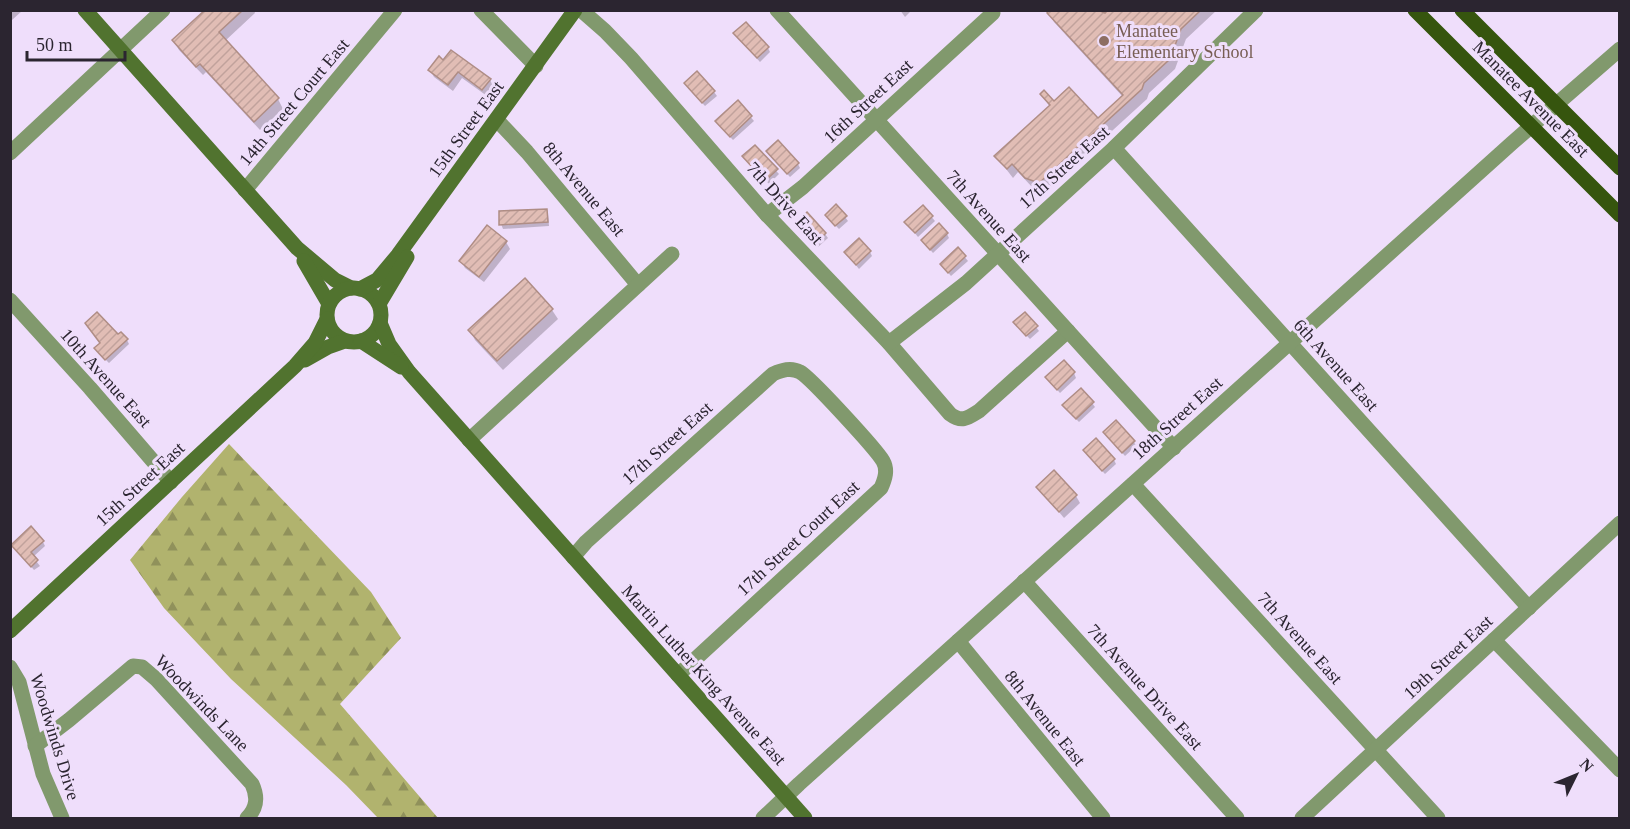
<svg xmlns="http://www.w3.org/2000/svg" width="1630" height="829" viewBox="0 0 1630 829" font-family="Georgia,serif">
	<defs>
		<pattern id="forest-firs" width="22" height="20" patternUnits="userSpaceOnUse" patternTransform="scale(1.5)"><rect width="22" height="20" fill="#b1b36e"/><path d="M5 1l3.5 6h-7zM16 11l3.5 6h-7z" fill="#90915b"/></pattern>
		<pattern id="building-hatch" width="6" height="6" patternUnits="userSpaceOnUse" patternTransform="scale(1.5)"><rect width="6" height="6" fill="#e1bdb5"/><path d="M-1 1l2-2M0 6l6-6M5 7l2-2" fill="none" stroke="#c1a29c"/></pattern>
	</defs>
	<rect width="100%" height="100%" fill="#efdefb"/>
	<polygon fill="url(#forest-firs)" points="229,444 371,592 401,638 340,704 438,818 378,818 346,785 231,679 164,608 130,560 182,497"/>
	<g fill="#0003">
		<polygon points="10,10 23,10 12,20"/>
		<polygon points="207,10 254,10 255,13 225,41 278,99 283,109 260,130 206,72 203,75 179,50 174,41"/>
		<polygon points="900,10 912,10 905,17"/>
		<polygon points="1111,10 1217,10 1186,39 1175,69 1149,93 1147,99 1045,192 1032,187 1018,172 1013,178 996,156 1050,107 1042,95 1054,103 1098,120 1123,97 1054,22 1049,13 1106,15"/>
		<polygon points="738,38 768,48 770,52 760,62"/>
		<polygon points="439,58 490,80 494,87 487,96 462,78 453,91 434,77 430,70"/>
		<polygon points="688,88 714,92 717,96 705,106"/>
		<polygon points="738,102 754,121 733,140 720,126"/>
		<polygon points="755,147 779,174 769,184 747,161"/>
		<polygon points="770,155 798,164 800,168 790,177"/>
		<polygon points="923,207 935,221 918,237 909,226"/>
		<polygon points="546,210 548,214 549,226 503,229 501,224"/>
		<polygon points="845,217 848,221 839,229 829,219"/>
		<polygon points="797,223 825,234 828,238 818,247"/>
		<polygon points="947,234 949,238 933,253 925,244"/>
		<polygon points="506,242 510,249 484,282 465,268 461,261"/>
		<polygon points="958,249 968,261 951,276 944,268"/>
		<polygon points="870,252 872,256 859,269 846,253"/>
		<polygon points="524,280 552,310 558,319 503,370 475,340 470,330"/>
		<polygon points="1018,327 1036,327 1039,331 1030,339"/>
		<polygon points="118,336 127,340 129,344 109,363 99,353 101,344 96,337"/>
		<polygon points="1074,373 1076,378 1060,393 1047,378"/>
		<polygon points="1092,403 1095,407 1079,422 1067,410"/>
		<polygon points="1105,433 1134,442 1136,446 1125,456"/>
		<polygon points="1087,455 1114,460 1116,464 1105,474"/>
		<polygon points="1038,487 1076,496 1080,503 1064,518"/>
		<polygon points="43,542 45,546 33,557 40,566 34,570 16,549"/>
	</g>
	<g fill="url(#building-hatch)" stroke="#af8d85" stroke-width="1.5">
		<polygon points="205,10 243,10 219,32 279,98 254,122 200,64 196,67 172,40"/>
		<polygon points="1049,10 1098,10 1105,13 1108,10 1201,10 1181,29 1170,59 1144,83 1142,89 1039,183 1025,178 1012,164 1007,169 994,156 1050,105 1040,94 1044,90 1054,101 1069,87 1098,118 1123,95 1047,13"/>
		<polygon points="746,22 769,47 757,58 733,33"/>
		<polygon points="451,50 491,79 482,90 458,72 448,85 428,70 439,56 443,60"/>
		<polygon points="697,71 715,91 702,103 684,83"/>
		<polygon points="738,100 752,116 730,137 715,121"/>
		<polygon points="778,140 799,163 787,174 766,151"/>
		<polygon points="755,145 778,169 765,181 742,156"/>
		<polygon points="836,204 847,216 835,226 825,215"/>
		<polygon points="923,205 933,216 915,233 904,222"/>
		<polygon points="547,209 548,222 499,225 499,211"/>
		<polygon points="807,212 826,233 815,244 796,223"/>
		<polygon points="939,223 948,233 930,250 921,240"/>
		<polygon points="487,225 507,241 479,277 459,261"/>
		<polygon points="859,238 871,251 856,265 844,252"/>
		<polygon points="958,247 966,256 948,273 940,264"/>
		<polygon points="525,278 553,309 497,361 468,330"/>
		<polygon points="97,312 118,334 121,332 128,339 105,360 94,348 100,343 85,323"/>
		<polygon points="1025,312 1038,326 1026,336 1013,322"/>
		<polygon points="1064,360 1075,372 1057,390 1045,377"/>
		<polygon points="1081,388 1094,402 1076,419 1062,405"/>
		<polygon points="1116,420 1135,441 1122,453 1103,432"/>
		<polygon points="1096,438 1115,459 1102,471 1083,450"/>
		<polygon points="1054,470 1077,495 1059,512 1036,487"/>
		<polygon points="31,526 44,541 31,552 38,560 31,567 11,545"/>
	</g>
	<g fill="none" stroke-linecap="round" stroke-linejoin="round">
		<g stroke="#81996d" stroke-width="15">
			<polyline points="481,10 536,66"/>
			<path d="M581,10L605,31L631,58L767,215L889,343L950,414C962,423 968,418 979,411L1068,331"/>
			<polyline points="777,10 1174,448"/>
			<polyline points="497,120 527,152 638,285"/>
			<polyline points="1114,148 1529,608"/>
			<polyline points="10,153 163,10"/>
			<polyline points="245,190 395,10"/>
			<polyline points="767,215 803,187 993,13 990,10"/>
			<polyline points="10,300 90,388 171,482"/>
			<polyline points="889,343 966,283 1114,148 1256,10"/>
			<polyline points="469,440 672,254"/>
			<polyline points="1133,484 1438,818"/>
			<path d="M573,557L586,542L773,374C782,370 791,367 800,372C810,377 876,449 883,461C888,470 885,479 881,488L678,675"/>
			<polyline points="1024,581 1237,818"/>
			<polyline points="1494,640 1620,770"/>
			<polyline points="958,641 1103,818"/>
			<polyline points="10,667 19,682 43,774 62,818"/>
			<path d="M35,746L69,720L133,666L142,667L156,679L252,784C258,797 257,808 247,818"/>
			<polyline points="763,818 799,784 1512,143 1620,49"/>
			<polyline points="1302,818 1620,523"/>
		</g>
		<g stroke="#51732f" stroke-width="15">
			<polyline points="85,10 297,248 335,280 351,288"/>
			<polyline points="304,261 329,304"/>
			<circle cx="354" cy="315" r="27"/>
			<polyline points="360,289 377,280 398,255 575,10"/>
			<polyline points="379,304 407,257"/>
			<polyline points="380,323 389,344 409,372 805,818"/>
			<polyline points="361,341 401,367"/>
			<polyline points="305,360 328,347 345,341"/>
			<polyline points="10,631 295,366 315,343 327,319"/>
		</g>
		<g stroke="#36550e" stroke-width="15">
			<polyline points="1415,10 1620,215"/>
			<polyline points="1462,10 1620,168"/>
		</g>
	</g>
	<circle fill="#8d6e63" stroke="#efdefb" stroke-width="2" cx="1104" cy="41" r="6"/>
	<g text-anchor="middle" stroke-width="6" stroke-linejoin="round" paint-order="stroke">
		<g font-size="18" fill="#785e54" stroke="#efdefb" text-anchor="start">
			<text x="1116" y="37">Manatee<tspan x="1116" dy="21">Elementary School</tspan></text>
		</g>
		<g font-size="18" fill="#2b2530" stroke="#efdefb">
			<text transform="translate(1531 99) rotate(45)" y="6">Manatee Avenue East</text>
			<text transform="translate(868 101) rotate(-43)" y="6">16th Street East</text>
			<text transform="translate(294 102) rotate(-50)" y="6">14th Street Court East</text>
			<text transform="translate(466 129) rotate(-54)" y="6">15th Street East</text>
			<text transform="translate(1064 167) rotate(-42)" y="6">17th Street East</text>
			<text transform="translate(584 189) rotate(50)" y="6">8th Avenue East</text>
			<text transform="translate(785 203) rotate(48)" y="6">7th Drive East</text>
			<text transform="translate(989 216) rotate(48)" y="6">7th Avenue East</text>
			<text transform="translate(1336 365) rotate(48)" y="6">6th Avenue East</text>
			<text transform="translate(106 378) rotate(48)" y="6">10th Avenue East</text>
			<text transform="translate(1177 418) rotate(-42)" y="6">18th Street East</text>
			<text transform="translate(667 443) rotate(-42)" y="6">17th Street East</text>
			<text transform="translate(140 484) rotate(-43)" y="6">15th Street East</text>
			<text transform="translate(798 538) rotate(-43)" y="6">17th Street Court East</text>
			<text transform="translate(1300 638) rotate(48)" y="6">7th Avenue East</text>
			<text transform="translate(1448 657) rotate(-43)" y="6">19th Street East</text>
			<text transform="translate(704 675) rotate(48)" y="6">Martin Luther King Avenue East</text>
			<text transform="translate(1145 687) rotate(48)" y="6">7th Avenue Drive East</text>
			<text transform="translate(202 703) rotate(46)" y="6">Woodwinds Lane</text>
			<text transform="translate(1045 718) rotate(51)" y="6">8th Avenue East</text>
			<text transform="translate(55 737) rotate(73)" y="6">Woodwinds Drive</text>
		</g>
	</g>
	<rect width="1630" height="829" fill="none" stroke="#2b2530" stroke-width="24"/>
	<g transform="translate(1576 775) rotate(47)" stroke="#efdefb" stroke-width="4.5" paint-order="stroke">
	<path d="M0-4.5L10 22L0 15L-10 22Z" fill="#2b2530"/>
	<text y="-9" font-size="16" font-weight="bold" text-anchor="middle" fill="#2b2530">N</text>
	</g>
	<path d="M27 51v9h98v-9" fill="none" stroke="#2b2530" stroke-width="3"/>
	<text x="36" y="51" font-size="18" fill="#2b2530" stroke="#efdefb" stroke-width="4.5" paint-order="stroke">50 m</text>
</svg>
